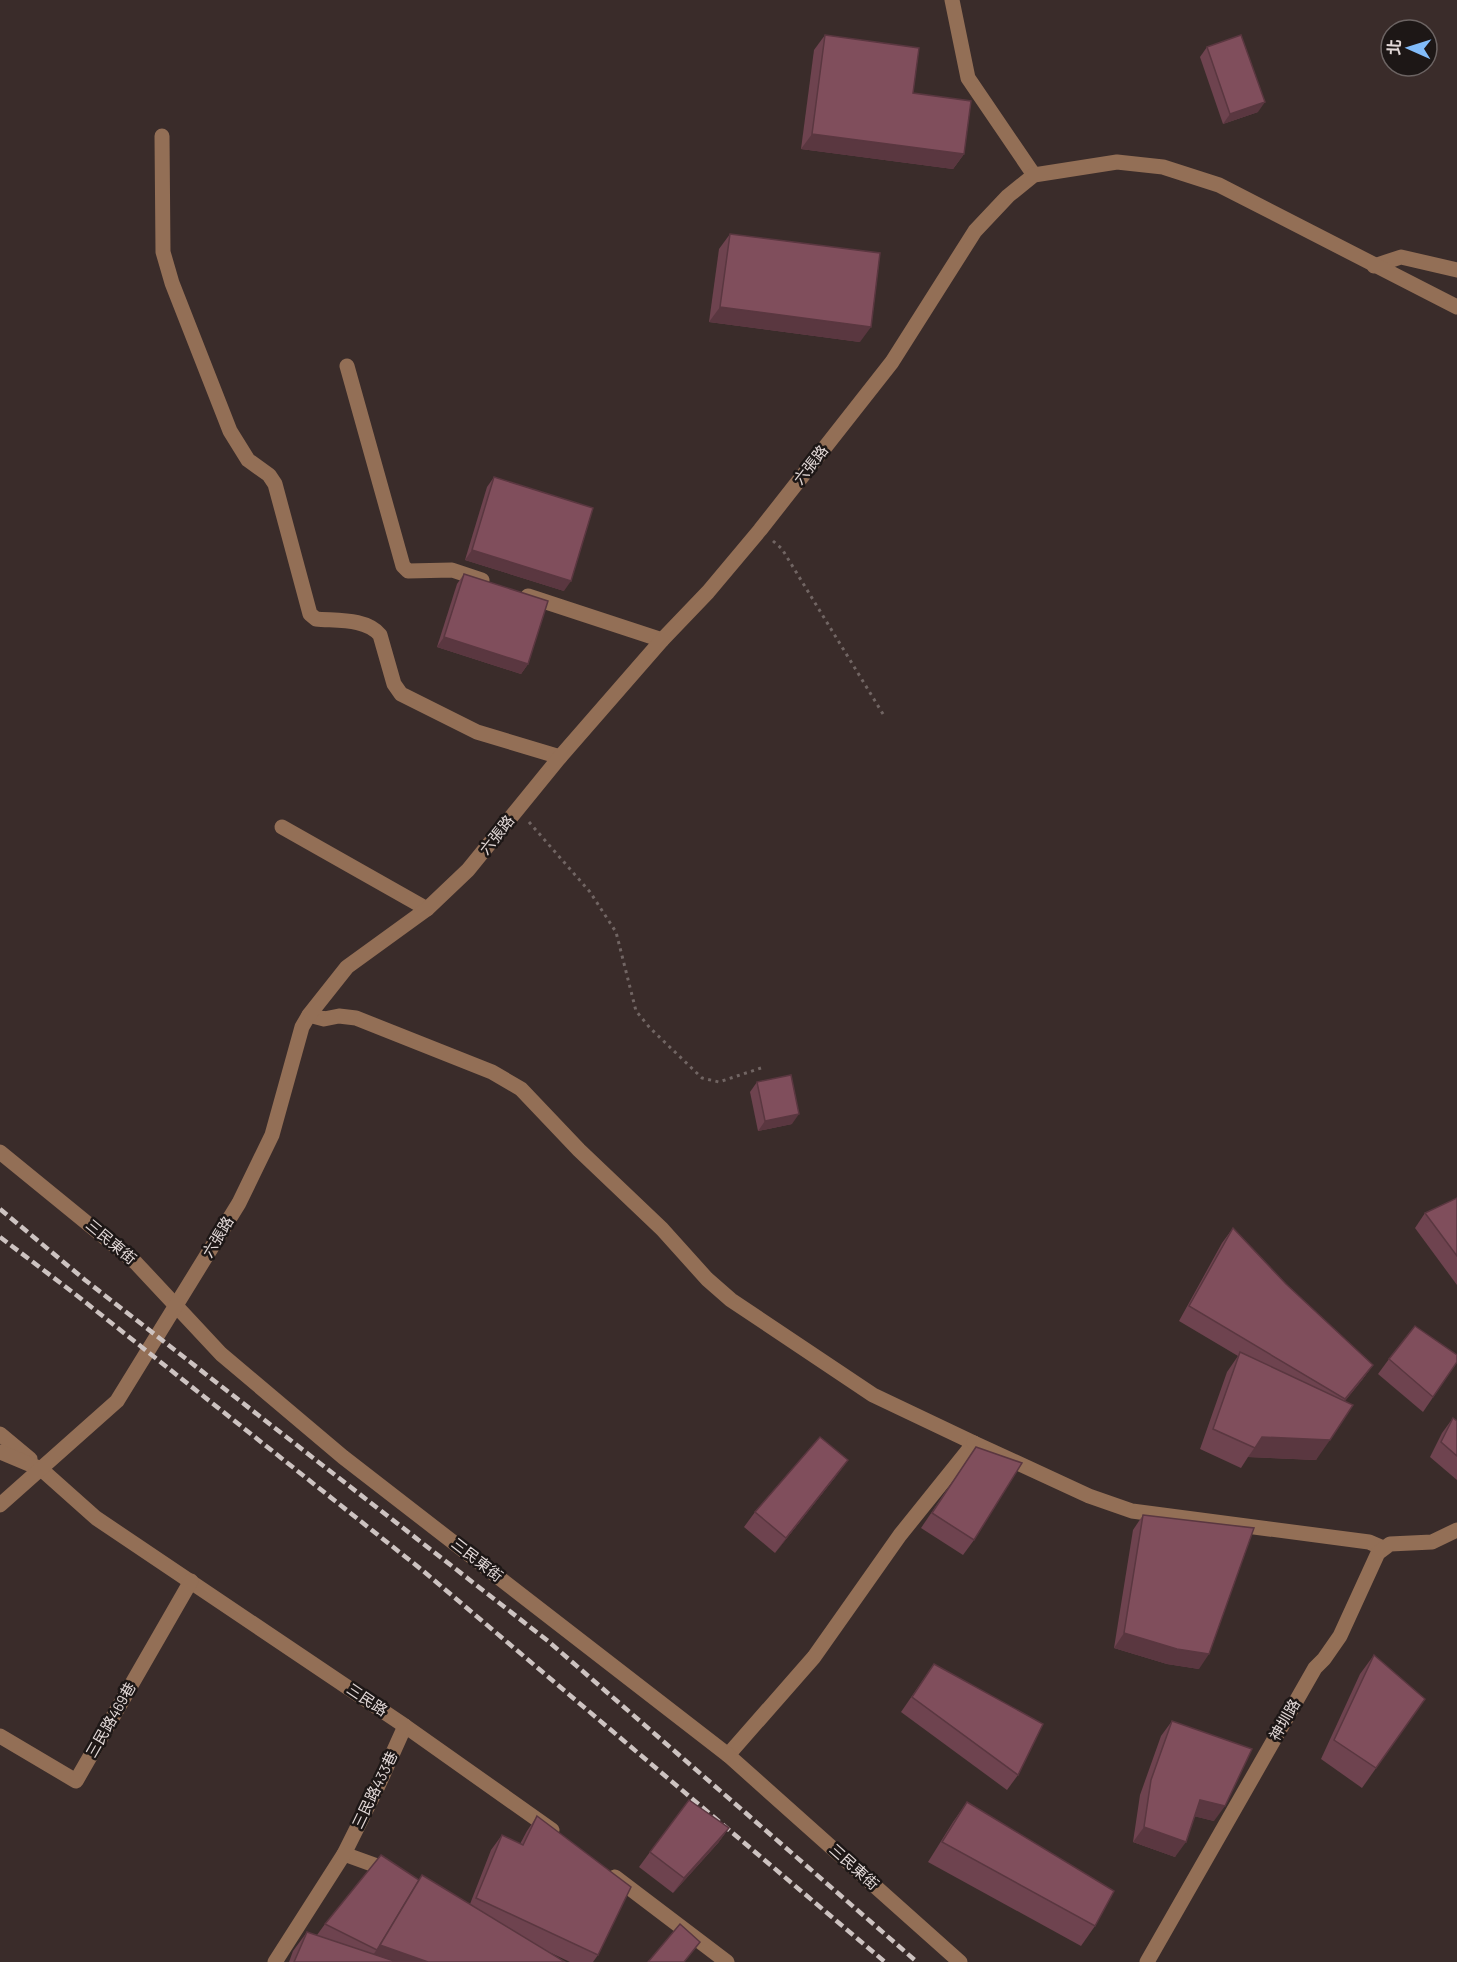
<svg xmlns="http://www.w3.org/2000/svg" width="1457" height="1962" viewBox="0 0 1457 1962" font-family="Barlow,'Noto Sans TC',sans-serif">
	<rect width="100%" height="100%" fill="#3a2c2a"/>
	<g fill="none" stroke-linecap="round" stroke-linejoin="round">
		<g stroke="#716563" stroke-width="3" stroke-dasharray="3 4.5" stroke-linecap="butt">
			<polyline points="773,541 782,549 883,714"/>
			<polyline points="529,822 590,892 616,932 636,1011 650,1028 702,1078 719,1082 761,1068"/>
		</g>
		<g stroke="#936f56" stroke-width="15">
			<polyline points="952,0 968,78 1034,175"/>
			<path d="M162,136L163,252L172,283L230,431L248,460L269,475L275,484L310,614L316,619C336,621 366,618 380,635L394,684L401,694L477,732L560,757"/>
			<polyline points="1374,266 1401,257 1457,270"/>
			<polyline points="347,366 403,566 408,571 452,570 482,580"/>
			<polyline points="528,596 662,640"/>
			<polyline points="282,827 427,909"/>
			<polyline points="309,1015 324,1019 339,1016 356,1018 492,1072 521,1089 579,1150 662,1229 707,1279 731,1300 873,1395 974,1443 900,1535 814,1657 728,1755"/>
			<polyline points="0,1152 136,1263 221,1354 343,1457 728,1755 960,1962"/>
			<polyline points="0,1434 30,1459"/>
			<polyline points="974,1443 1089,1496 1132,1511 1369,1542 1383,1548"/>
			<polyline points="0,1452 41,1469 96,1518 405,1726 552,1830"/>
			<polyline points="0,1505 117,1401 239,1203 272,1135 302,1027 309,1015 347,967 427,909 468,870 560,757 662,640 708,592 760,530 892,362 975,231 1008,196 1034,175 1117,162 1163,167 1219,185 1457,307"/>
			<polyline points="0,1736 76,1781 191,1581"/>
			<polyline points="344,1854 380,1867 391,1874"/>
			<polyline points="615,1877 727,1962"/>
			<polyline points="275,1962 344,1854 378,1786 405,1726"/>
			<polyline points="1147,1962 1315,1668 1324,1659 1340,1636 1378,1553 1390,1544 1432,1542 1457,1530"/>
		</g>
		<g stroke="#cdc3c1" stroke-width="4.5" stroke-dasharray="9 4.5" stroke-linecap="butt">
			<polyline points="0,1209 85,1280 548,1641 917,1962"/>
			<polyline points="0,1237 75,1294 422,1570 885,1962"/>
		</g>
	</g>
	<g fill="#6e434f">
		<polygon points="825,35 913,93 964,154 953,169 801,149 814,50"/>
		<polygon points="1207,47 1258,112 1223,124 1200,57"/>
		<polygon points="730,234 860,342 709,322 719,249"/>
		<polygon points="494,477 564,591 465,560 487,487"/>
		<polygon points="464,574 528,664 521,674 437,647 457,584"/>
		<polygon points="757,1082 792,1124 758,1131 750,1092"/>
		<polygon points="1457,1198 1457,1285 1415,1228 1425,1213"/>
		<polygon points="1233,1228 1286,1284 1373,1365 1362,1380 1345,1401 1316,1460 1248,1457 1241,1468 1200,1449 1227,1372 1238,1356 1179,1321 1222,1243"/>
		<polygon points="1389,1359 1457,1362 1423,1412 1378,1374"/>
		<polygon points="1453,1418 1457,1421 1457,1480 1430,1457 1442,1433"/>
		<polygon points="976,1447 974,1540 963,1555 921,1528"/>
		<polygon points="837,1475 775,1553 744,1527 755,1512"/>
		<polygon points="1143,1515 1199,1669 1167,1664 1114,1648 1133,1530"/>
		<polygon points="1374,1655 1425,1699 1362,1788 1321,1759 1360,1674"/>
		<polygon points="934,1664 1018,1775 1007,1790 901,1712"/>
		<polygon points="1172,1721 1214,1821 1194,1816 1175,1857 1133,1842 1140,1795 1161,1736"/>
		<polygon points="967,1802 1095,1926 1081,1946 928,1862 953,1822"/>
		<polygon points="537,1816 598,1955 593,1962 570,1962 549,1952 565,1962 289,1962 293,1951 307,1932 317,1935 325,1924 419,1880 470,1904 491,1850 502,1835 520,1844 527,1831"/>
		<polygon points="729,1828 718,1843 673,1893 639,1867 650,1852"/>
	</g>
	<g fill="#5a3740">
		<polygon points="1265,102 1258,112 1223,124 1230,114"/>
		<polygon points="812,134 964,154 953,169 801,149"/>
		<polygon points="720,307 871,327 860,342 709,322"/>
		<polygon points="472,550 571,581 564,591 465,560"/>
		<polygon points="444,637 528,664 521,674 437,647"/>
		<polygon points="799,1114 792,1124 758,1131 765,1121"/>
		<polygon points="1373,1365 1362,1380 1334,1414 1345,1399"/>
		<polygon points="1262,1437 1330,1440 1316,1460 1248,1457"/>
		<polygon points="848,1460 837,1475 775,1553 786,1538"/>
		<polygon points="1124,1633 1209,1654 1199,1669 1167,1664 1114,1648"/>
		<polygon points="1200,1800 1225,1806 1214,1821 1189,1815"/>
		<polygon points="1144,1827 1186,1842 1175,1857 1133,1842"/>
		<polygon points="729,1828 718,1843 673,1893 684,1878"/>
		<polygon points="380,1945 428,1962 368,1962"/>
	</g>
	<g fill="#804e5c" stroke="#5a3740" stroke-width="1.5">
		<polygon points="825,35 919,48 913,93 971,101 964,154 812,134"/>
		<polygon points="1241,35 1265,102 1230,114 1207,47"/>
		<polygon points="730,234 880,253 871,327 720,307"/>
		<polygon points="494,477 593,508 571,581 472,550"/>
		<polygon points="464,574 548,601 528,664 444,637"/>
		<polygon points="791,1075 799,1114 765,1121 757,1082"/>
		<polygon points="1457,1198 1457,1256 1425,1213"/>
		<polygon points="1233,1228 1286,1284 1373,1365 1345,1399 1189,1306"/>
		<polygon points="1415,1326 1457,1355 1457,1362 1433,1397 1389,1359"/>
		<polygon points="1240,1352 1353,1405 1330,1440 1262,1437 1255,1448 1213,1429"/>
		<polygon points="1453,1418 1457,1421 1457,1456 1441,1442"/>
		<polygon points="820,1437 848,1460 786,1538 755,1512"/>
		<polygon points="976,1447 1022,1463 974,1540 932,1513"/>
		<polygon points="1143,1515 1254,1528 1209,1654 1177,1649 1124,1633"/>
		<polygon points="1374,1655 1425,1699 1376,1768 1334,1740"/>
		<polygon points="934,1664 1043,1724 1018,1775 912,1697"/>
		<polygon points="1172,1721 1252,1749 1225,1806 1200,1800 1186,1842 1144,1827 1151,1780"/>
		<polygon points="689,1800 729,1828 684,1878 650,1852"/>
		<polygon points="967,1802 1114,1891 1095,1926 942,1842"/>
		<polygon points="537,1816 631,1887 598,1955 476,1898 502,1835 523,1845"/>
		<polygon points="381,1855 419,1880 377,1950 325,1924"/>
		<polygon points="422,1875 565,1962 428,1962 380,1945"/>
		<polygon points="680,1924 700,1942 684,1962 648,1962"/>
		<polygon points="307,1932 397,1962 294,1962"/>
	</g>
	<g text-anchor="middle" stroke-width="5" stroke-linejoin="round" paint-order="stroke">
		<g font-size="15" fill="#e2d8d7" stroke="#1d1716">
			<text transform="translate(811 465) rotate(-52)" y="5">六張路</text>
			<text transform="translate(497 835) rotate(-51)" y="5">六張路</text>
			<text transform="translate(218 1237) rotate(-59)" y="5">六張路</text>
			<text transform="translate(111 1242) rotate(40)" y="5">三民東街</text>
			<text transform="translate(477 1560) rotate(38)" y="5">三民東街</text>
			<text transform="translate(367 1700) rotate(34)" y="5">三民路</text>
			<text transform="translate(111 1720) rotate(-60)" y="5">三民路469巷</text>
			<text transform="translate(1285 1720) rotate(-60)" y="5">神圳路</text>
			<text transform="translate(375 1790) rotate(-64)" y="5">三民路433巷</text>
			<text transform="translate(854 1867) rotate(42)" y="5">三民東街</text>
		</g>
	</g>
	<g transform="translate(1409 48) rotate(273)"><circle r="28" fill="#1d1716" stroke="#6c6463" stroke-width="1.5"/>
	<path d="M0-4.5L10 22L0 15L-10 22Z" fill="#82bcfa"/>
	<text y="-9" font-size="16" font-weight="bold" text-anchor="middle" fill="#e2d8d7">北</text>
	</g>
</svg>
